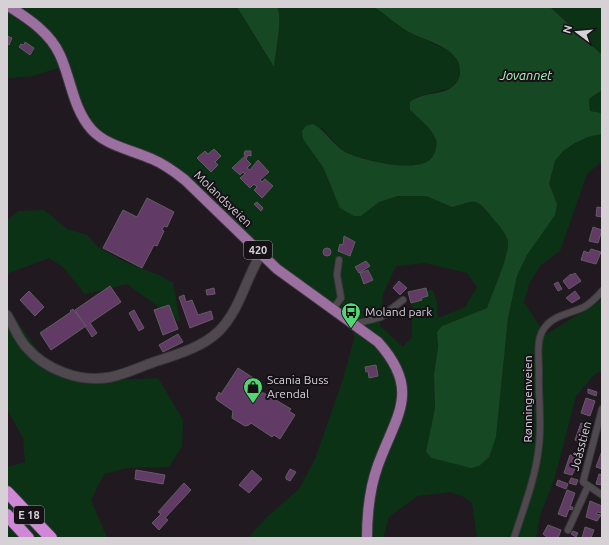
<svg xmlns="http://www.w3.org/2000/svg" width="609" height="545" viewBox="0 0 609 545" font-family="Ubuntu,sans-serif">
	<rect width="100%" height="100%" fill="#201a20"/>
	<g fill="#0c3216" fill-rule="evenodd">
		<path d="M7,7H237L273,66L278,10L277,7H374L409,32L445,49L456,57L460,68L459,79L451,88L416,97L410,110C418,118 432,128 436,140C437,144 436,150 434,154C425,177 362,160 346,152C337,148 329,135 322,128L303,139L323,167L332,190L361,216L379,202L398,196H426L452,207C475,201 475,196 491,216C497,224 507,233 508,242C509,256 492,294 487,308L442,326L437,332L438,347L434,375L435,408L426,452L496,437L508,318L517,276L527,255L538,239L552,193L549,184L555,161L563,151L575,143L588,137L602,134V161L587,174L560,251L541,265L530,282L524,302L545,335L602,300V370L594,375L576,396L555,477L540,515L536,538H477L472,503L464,497L450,492L417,496L389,517L383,538H248L268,516L299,489L315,459L343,379L354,339L352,325L253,245L191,185L126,148L94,125L76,88L61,67L33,76L7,78ZM425,263L467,273L477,287L465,307L438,318L437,303L433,290L412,294V337L403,347L380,326L383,294L396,266Z"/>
		<polygon points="550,7 602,7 602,55"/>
		<polygon points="602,90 602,113 590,111 589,99"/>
		<polygon points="44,210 67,229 87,235 98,247 123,261 161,276 173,283 180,322 127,284 85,294 63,267 49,258 9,273 7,276 7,220 19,211"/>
		<polygon points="7,307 44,359 76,377 117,380 158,378 183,420 182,446 169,467 127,468 104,474 91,500 107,538 7,538 7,467 25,462 23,438 7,409"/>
	</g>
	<g fill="#164923">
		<path d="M237,7H277C283,17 275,53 274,67Z"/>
		<path d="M374,7H550L602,55V90L589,99L590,111L602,113V134L588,137L575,143L563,151L555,161L549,184L557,204L555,215L527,255L517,276L508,318L496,437L489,457L479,466L471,468L432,458L426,452L435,408L434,375L438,347L437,332L442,326L487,308C492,294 509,256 508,242C507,233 497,224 491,216C475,196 475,201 452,207L426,196H398L379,202L361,216H354L340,208L323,167L303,139L302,131L306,126L313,124C326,131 334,146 345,152C361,160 425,177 434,154C436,150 437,145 436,140C432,128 418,118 410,110V102C422,92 443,95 452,87C458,82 460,78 460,71C461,48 425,41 409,32C397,25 386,15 374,7Z"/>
	</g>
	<g fill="#613b65" stroke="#635c63">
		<polygon points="7,36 12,38 9,45 7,44"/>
		<polygon points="25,42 34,48 30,55 19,47 21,44 24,45"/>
		<polygon points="214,149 221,156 215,162 218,165 211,172 197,158 205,151 208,154"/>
		<polygon points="245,151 251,151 251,156 248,155 246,159 251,164 247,168 250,170 258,160 269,172 260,180 262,182 265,179 273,186 262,198 254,190 257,187 254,184 250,188 240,178 245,174 243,172 240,175 232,168 246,155 244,155"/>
		<polygon points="147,198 174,212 167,227 164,226 162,230 164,231 157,246 154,245 142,268 103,248 123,210 137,217"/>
		<polygon points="257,202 263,208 261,211 254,204"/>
		<polygon points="597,207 602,208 602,217 596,216"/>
		<polygon points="593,227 602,230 598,243 589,241"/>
		<polygon points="344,236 355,242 350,256 338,251 340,244 343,245"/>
		<circle cx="327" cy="252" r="4"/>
		<polygon points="591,249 601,252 596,264 581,260 584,251 589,253"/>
		<polygon points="366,261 370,266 359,273 355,267"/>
		<polygon points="368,270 373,280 364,284 360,273"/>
		<polygon points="575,273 581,281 569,289 563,281 571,274 572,275"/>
		<polygon points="399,281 407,288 400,295 393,288"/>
		<polygon points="558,282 562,289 558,291 554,284"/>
		<polygon points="110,286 121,302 90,323 97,333 92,337 75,310"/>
		<polygon points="214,288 215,294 207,295 206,290"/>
		<polygon points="426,288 428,296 421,298 422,300 411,303 408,292"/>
		<polygon points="29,291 44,307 35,316 20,300"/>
		<polygon points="575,291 580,298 572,303 566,298"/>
		<polygon points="184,295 186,302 192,300 198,315 211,311 213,319 190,328 179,297"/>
		<polygon points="169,305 178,329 163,335 154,310"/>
		<polygon points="73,309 86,326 51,350 40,333 71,312 70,311"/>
		<polygon points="134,310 144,328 139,331 129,313"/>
		<polygon points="178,334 183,342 163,352 159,345"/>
		<polygon points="376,365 378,376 369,378 368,371 366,372 365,367"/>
		<polygon points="238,368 255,379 251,385 257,390 252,397 254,396 256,400 261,393 264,393 291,409 289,411 295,415 280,439 274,435 272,437 251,423 249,425 245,426 232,418 233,411 217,400 216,398 219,392 221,394"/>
		<polygon points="588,389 597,392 596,396 588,393"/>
		<polygon points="586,398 595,401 590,416 581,413"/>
		<polygon points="581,423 589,426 583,443 575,440"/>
		<polygon points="602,451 602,469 596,467"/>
		<polygon points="570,455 578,457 577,460 579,461 572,475 564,473"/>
		<polygon points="290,469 296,472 290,481 286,479 286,476"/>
		<polygon points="136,470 165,475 163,484 135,479"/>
		<polygon points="252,470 262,479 249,493 239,485"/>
		<polygon points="599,474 602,475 601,485 596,484"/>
		<polygon points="571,478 578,480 576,485 569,483"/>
		<polygon points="558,480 568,484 566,489 556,485"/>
		<polygon points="184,483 191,490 165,518 168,520 159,530 152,523 161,514 158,512"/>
		<polygon points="567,490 575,493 570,507 573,507 572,510 569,509 566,517 558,514"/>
		<polygon points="590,501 602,506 601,513 597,512 596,514 601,515 597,521 586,517"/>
		<polygon points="548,525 561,530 558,538 548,538 543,534"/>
		<polygon points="585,527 594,530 591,538 582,538"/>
		<polygon points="573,531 578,533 576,537 571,534"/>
	</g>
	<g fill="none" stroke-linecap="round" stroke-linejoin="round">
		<defs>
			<g id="street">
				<polyline points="333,309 341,298 337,275 339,260"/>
				<polyline points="357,325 359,323 381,317 403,300"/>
				<polyline points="602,409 583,482 602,495"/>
				<polyline points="568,530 588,486"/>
				<path d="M514,538C524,507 536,477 539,445C542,420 538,396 539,372C539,360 536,341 543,330C552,315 570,314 584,307C591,303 597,297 602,291"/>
			</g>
			<path id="secondary" d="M7,315C13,325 18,338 26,347C46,370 80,383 111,377C125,374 140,367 154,362C176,355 203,347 219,331C240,310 246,278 261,254"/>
			<path id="primary" d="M10,7C29,19 50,33 60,55C71,79 73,109 92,130C107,146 132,150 152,159C164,164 175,172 185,180L277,269L378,342C422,391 396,415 378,465C370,487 367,515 367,538"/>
			<g id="highway">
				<polyline points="7,492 51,538"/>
				<polyline points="7,515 28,538"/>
			</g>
		</defs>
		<use href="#street" stroke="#3a373b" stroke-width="8"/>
		<use href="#secondary" stroke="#3a373b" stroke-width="11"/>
		<use href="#primary" stroke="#3a373b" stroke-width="12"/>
		<use href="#highway" stroke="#3a373b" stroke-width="14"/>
		<use href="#street" stroke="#4f494f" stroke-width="6"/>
		<use href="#secondary" stroke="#4f494f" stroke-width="9"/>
		<use href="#primary" stroke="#9b6fa0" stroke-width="10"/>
		<use href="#highway" stroke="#ce88d6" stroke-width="12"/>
	</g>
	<defs>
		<symbol id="bus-pin" viewBox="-11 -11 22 30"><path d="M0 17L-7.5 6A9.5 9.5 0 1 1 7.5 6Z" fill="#52d673" stroke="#161117"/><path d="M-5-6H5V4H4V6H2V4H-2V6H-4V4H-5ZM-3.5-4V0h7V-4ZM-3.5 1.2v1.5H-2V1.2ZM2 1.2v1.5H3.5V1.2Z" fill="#111"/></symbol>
		<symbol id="shop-pin" viewBox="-11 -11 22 30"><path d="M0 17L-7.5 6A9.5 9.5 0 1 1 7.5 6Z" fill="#52d673" stroke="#161117"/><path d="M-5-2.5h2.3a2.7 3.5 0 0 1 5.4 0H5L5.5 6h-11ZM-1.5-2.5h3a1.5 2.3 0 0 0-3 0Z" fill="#111"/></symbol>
	</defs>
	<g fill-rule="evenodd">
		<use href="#bus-pin" x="340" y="301" width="22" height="30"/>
		<use href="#shop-pin" x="242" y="376" width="22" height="30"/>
	</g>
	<g text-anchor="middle" stroke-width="4" stroke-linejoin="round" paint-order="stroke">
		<g fill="#161117" stroke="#9c979c" stroke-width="1">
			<rect x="244" y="241" width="28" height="18" rx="3"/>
			<rect x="14" y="506" width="30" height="18" rx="3"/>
		</g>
		<g font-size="11" font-weight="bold" fill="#d5d1d5">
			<text x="258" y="254">420</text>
			<text x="29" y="519">E 18</text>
		</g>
		<g font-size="12" fill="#d5d1d5" stroke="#161117">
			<text transform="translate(223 199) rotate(44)" y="4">Molandsveien</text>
			<text transform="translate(528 399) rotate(-90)" y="4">Rønningenveien</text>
			<text transform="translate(581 446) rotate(-75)" y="4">Joåsstien</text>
		</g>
		<g font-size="12" fill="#d5d1d5" stroke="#161117" text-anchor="start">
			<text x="365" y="316">Moland park</text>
			<text x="267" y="384">Scania Buss<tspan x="267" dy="14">Arendal</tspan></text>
		</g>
		<g font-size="13" font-style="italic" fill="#adf9b9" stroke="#161117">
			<text x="526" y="80">Jovannet</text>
		</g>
	</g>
	<rect width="609" height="545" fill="none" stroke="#d5d1d5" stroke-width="16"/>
	<g transform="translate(577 32) rotate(286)" stroke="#161117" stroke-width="3" paint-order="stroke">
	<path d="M0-3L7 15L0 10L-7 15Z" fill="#d5d1d5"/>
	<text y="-6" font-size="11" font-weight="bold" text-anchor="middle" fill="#d5d1d5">N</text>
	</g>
</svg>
